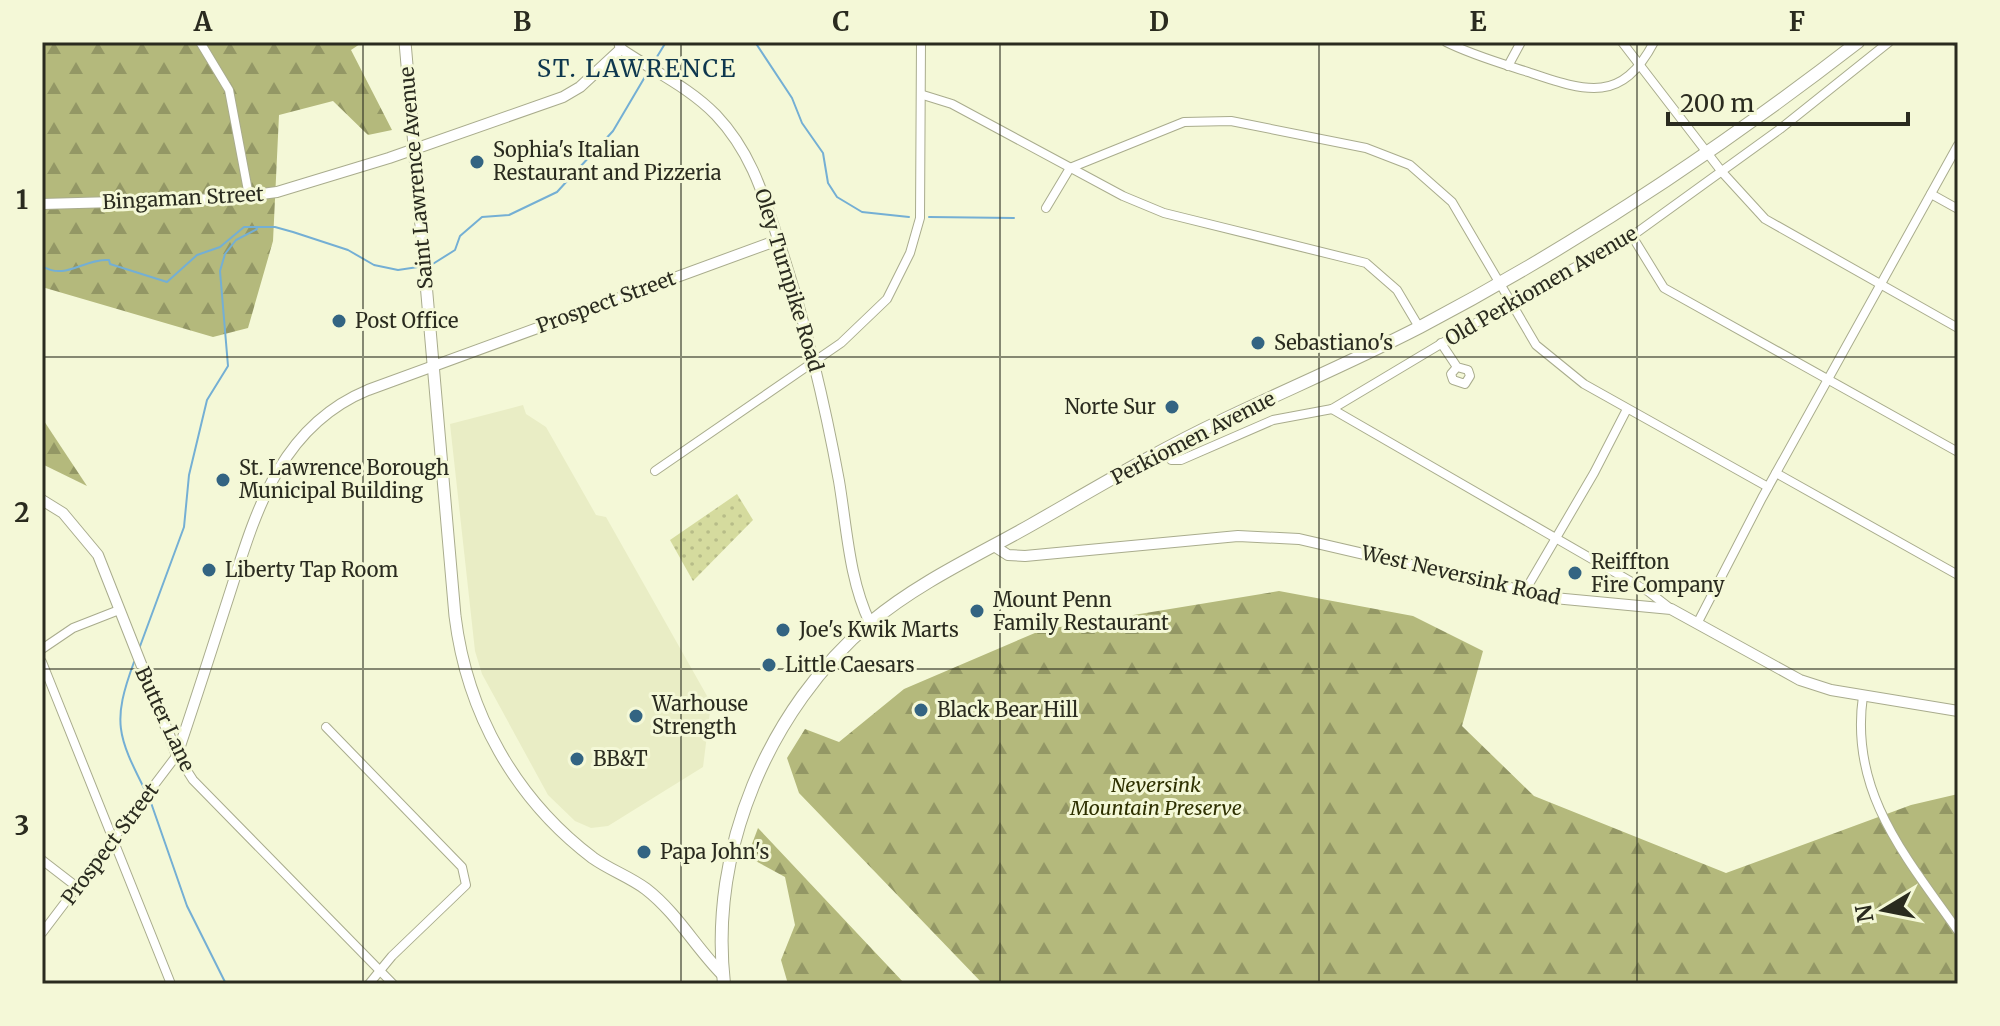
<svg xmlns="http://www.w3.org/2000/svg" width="2000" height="1026" viewBox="0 0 2000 1026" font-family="Merriweather,serif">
	<defs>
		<pattern id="green-dots" width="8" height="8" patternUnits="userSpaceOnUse" patternTransform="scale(2)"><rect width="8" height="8" fill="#d5db9e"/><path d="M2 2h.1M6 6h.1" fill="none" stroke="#b7bc88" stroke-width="1.8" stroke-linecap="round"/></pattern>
		<pattern id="forest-firs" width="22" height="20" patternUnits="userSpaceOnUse" patternTransform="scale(2)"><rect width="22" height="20" fill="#b4b97c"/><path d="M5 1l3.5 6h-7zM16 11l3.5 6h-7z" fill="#939765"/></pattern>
	</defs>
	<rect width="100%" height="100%" fill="#f4f8d7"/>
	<polygon fill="#e9edc5" points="523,405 526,414 546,427 596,515 606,517 711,703 703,767 608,826 591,828 575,821 548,795 482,674 475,651 450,424"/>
	<polygon fill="url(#green-dots)" points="737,494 753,520 693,581 670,540"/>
	<g fill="url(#forest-firs)">
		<polygon points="42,42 363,42 351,50 392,130 368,135 333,101 279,115 273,241 248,328 213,337 42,287"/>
		<polygon points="42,418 87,486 42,464"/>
		<polygon points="1279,591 1413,616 1483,651 1462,726 1534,796 1726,873 1911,805 1958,794 1958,984 983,984 799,793 787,758 805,729 839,742 904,689 1042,630"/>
		<polygon points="758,828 904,983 905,984 788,984 781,960 795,925 785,877 752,859 752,844"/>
	</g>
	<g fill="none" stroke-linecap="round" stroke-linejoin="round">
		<g stroke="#74afd4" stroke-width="2">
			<polyline points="755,42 792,98 802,123 823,153 828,183 837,197 862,212 909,217"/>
			<polyline points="652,65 666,42"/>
			<polyline points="929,217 1014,218"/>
			<path d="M42,266C66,281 84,258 109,260L110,264L167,282L197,255L220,247L244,227H275L293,232L348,250L374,265L398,270L418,267"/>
			<polyline points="428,267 455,250 460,236 482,217 509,215 557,192 613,131 649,70"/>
			<polyline points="139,649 184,527 189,475 207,400 228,366 220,271 225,254 236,240 257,229"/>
			<path d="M134,662C112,722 117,735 146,792"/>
			<polyline points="149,797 187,906 226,984"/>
		</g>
		<defs>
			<g id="minor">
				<polyline points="200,42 229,90 249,196"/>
				<path d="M1446,42C1472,55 1500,63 1528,72C1585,91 1621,105 1654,42"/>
				<polyline points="1622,42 1722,172 1765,219 1958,328"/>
				<polyline points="1957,42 1958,42"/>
				<polyline points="1508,66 1521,42"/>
				<polyline points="923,95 952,104 1123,196 1164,213 1366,263 1397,290 1419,327"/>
				<polyline points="1931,194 1958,209"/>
				<polyline points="1046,208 1070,168 1184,122 1231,121 1366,148 1410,165 1452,202 1536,345 1584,384 1768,487"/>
				<polyline points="1632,236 1664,288 1958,452"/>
				<polyline points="1441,343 1457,367 1468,370 1470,376 1465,384 1453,380 1451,374 1457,367"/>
				<polyline points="1332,409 1649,592 1671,609"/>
				<polyline points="1164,450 1171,460 1181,460 1273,420 1332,409 1511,302 1632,236 1780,129 1889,42"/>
				<polyline points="655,471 841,343 887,299 910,253 920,218 921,42"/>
				<polyline points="1776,473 1958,575"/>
				<polyline points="1525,591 1594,473 1627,409"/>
				<polyline points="1698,622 1762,498 1958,145"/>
				<polyline points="42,649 73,628 119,610"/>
				<polyline points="42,662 171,984"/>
				<path d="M1863,696C1849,792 1906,857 1958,931"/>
				<polyline points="326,727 462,867 466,885 392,956 369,984"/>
				<polyline points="42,860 77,887"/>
				<polyline points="42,933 177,755 193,780 393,984"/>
			</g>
			<g id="tertiary">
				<path d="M619,42L621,49C653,71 689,87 716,115C752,153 764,197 780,245C806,324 824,399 839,481C847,529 849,579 870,623"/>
				<polyline points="42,204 223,199 277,192 389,158 563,97 580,87 621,49"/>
				<polyline points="42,500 63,513 98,555 177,755"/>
				<polyline points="994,546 1008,555 1025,556 1238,536 1299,539 1554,598 1671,609 1800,680 1831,690 1958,711"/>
				<path d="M177,755C194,705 210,655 226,605C254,519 276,428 368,390L778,240"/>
			</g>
			<path id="secondary" d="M405,42L455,616C467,713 515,799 593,858C610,870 630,877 646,889C677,913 696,948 723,975"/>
			<path id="primary" d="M724,984C709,850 768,709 871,622C919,582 978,555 1031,525C1094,489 1157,451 1223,420C1288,389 1356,360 1420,327C1576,245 1720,149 1858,42"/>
		</defs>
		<use href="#minor" stroke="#a9ac8d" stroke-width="10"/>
		<use href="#tertiary" stroke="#a9ac8d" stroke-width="12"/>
		<use href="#secondary" stroke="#a9ac8d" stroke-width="13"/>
		<use href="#primary" stroke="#a9ac8d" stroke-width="14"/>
		<use href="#minor" stroke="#fff" stroke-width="8"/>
		<use href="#tertiary" stroke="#fff" stroke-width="10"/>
		<use href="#secondary" stroke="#fff" stroke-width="11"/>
		<use href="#primary" stroke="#fff" stroke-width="12"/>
	</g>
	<path fill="none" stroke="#2a2b1f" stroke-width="2" stroke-opacity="0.55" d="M363,42V984M681,42V984M1000,42V984M1319,42V984M1637,42V984M42,357H1958M42,669H1958"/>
	<g fill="#336482" stroke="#f4f8d7" stroke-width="3">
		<circle cx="477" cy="162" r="8"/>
		<circle cx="339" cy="321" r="8"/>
		<circle cx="1258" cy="343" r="8"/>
		<circle cx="1172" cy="407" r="8"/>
		<circle cx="223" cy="480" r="8"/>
		<circle cx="209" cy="570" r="8"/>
		<circle cx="1575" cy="573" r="8"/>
		<circle cx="977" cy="611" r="8"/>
		<circle cx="783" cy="630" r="8"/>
		<circle cx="769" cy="665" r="8"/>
		<circle cx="921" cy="710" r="8"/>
		<circle cx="636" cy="716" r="8"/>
		<circle cx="577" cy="759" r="8"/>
		<circle cx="644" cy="852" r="8"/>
	</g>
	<g text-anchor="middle" stroke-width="6" stroke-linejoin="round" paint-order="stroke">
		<g font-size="20" fill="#2a2b1f" stroke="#f4f8d7" text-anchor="start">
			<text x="493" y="157">Sophia's Italian<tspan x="493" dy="23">Restaurant and Pizzeria</tspan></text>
			<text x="355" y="328">Post Office</text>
			<text x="1274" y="350">Sebastiano's</text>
			<text x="1156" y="414" text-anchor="end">Norte Sur</text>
			<text x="239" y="475">St. Lawrence Borough<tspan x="239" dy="23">Municipal Building</tspan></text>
			<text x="1591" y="569">Reiffton<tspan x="1591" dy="23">Fire Company</tspan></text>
			<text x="225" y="577">Liberty Tap Room</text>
			<text x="993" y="607">Mount Penn<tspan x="993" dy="23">Family Restaurant</tspan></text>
			<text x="799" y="637">Joe's Kwik Marts</text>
			<text x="785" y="672">Little Caesars</text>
			<text x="652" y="711">Warhouse<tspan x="652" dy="23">Strength</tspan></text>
			<text x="937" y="717">Black Bear Hill</text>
			<text x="593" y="766">BB&amp;T</text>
			<text x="660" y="859">Papa John's</text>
		</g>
		<g font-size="20" fill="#2a2b1f" stroke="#f4f8d7">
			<text transform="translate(416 178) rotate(-95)" y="7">Saint Lawrence Avenue</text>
			<text transform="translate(183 198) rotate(-3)" y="7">Bingaman Street</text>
			<text transform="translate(789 280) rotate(73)" y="7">Oley Turnpike Road</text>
			<text transform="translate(1541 286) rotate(-30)" y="7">Old Perkiomen Avenue</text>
			<text transform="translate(606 302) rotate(-20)" y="7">Prospect Street</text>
			<text transform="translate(1193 438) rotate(-27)" y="7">Perkiomen Avenue</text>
			<text transform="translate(1461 575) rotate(13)" y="7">West Neversink Road</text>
			<text transform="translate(165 719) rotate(65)" y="7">Butter Lane</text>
			<text transform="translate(110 844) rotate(-53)" y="7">Prospect Street</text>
		</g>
		<g font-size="20" font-style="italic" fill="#2e3000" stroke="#f4f8d7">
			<text x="1156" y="792">Neversink<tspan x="1156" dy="23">Mountain Preserve</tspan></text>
		</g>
		<g font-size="24" letter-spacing="2" fill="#0e374e" stroke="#f4f8d7">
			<text x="637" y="77">ST. LAWRENCE</text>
		</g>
	</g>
	<rect width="2000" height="1026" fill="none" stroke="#f4f8d7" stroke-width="88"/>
	<g transform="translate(1884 910) rotate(260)" stroke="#f4f8d7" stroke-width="6" paint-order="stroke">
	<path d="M0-6L14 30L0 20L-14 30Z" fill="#2a2b1f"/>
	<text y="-12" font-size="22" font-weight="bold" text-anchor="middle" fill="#2a2b1f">N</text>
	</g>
	<path d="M1668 112v12h240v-12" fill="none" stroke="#2a2b1f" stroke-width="4"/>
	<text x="1680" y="112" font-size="24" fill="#2a2b1f" stroke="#f4f8d7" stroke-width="6" paint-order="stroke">200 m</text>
	<rect x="44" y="44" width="1912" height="938" fill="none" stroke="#2a2b1f" stroke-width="3"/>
	<g font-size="26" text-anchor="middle" font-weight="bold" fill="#2a2b1f">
		<text x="203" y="31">A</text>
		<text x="522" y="31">B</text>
		<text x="841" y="31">C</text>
		<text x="1159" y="31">D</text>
		<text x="1478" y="31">E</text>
		<text x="1797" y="31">F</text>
		<text x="22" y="209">1</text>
		<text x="22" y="522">2</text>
		<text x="22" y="835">3</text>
	</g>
</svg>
